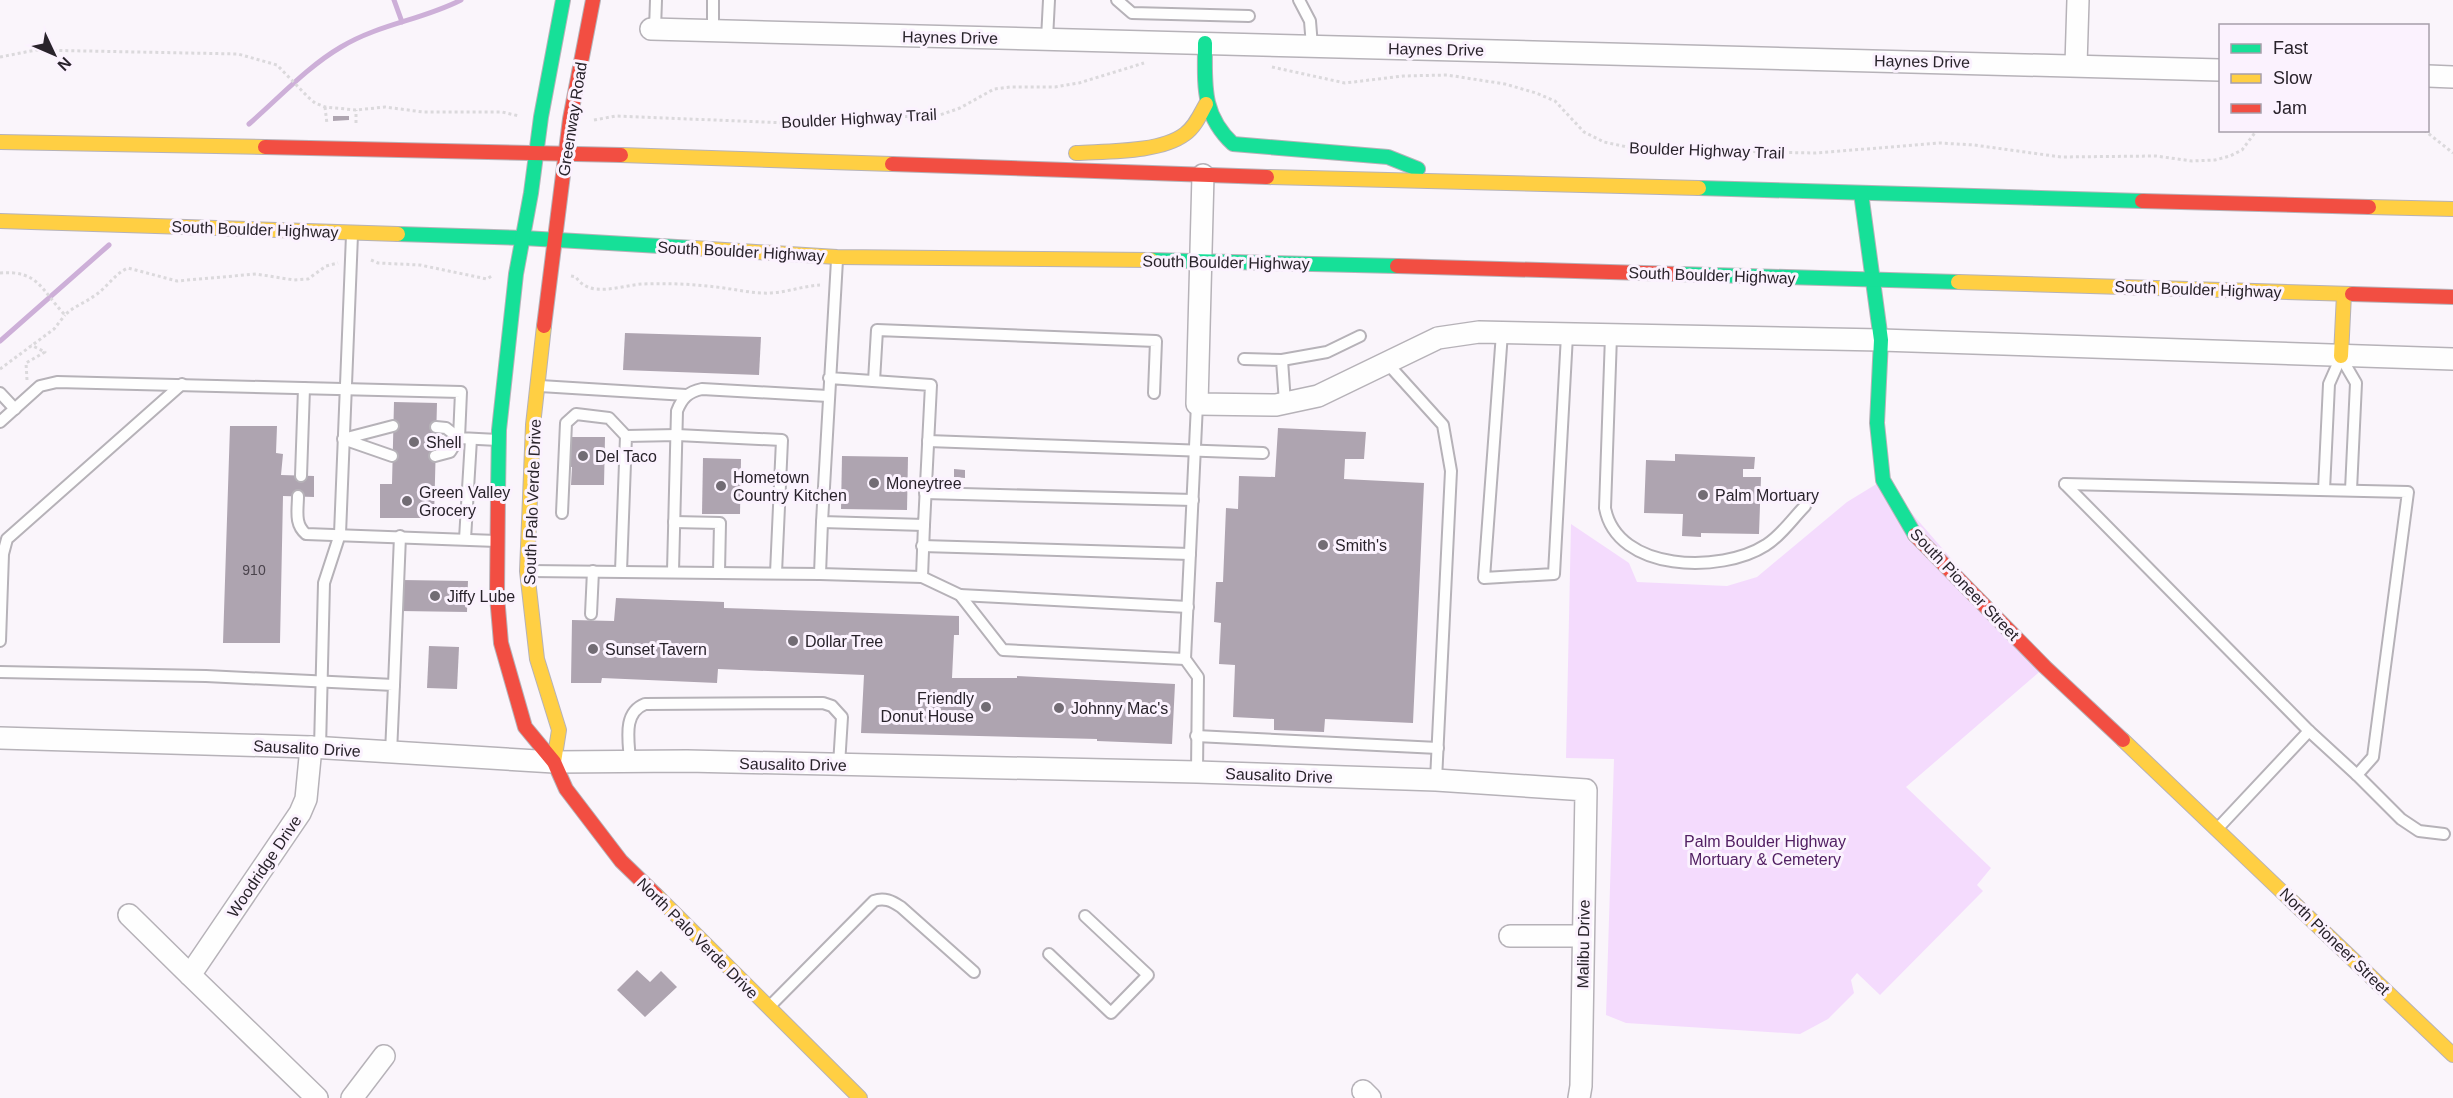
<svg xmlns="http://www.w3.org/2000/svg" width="2453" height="1098" viewBox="0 0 2453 1098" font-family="Arial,sans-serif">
	<rect width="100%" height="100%" fill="#faf5fb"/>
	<polygon fill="#f4dbfd" points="1883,480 2045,667 1906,787 1991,868 1977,885 1983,891 1880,995 1857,973 1851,980 1854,993 1828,1019 1800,1034 1626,1023 1606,1015 1614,759 1566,758 1571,524 1629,563 1637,582 1727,586 1757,577 1847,502"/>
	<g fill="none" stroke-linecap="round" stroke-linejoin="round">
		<g stroke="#cdafd8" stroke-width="5">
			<polyline points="394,0 402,22"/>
			<path d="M249,124C279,98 307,67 341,47C379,24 422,20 461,0"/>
			<polyline points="0,341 109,245"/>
		</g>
	</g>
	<g fill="#aea4b0">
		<polygon points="333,116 349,116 349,120 333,121"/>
		<polygon points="625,333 761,337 759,375 623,370"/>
		<polygon points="394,402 437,403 434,518 380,518 380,484 392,484"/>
		<polygon points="230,426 277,426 276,453 283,454 281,475 314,476 314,497 283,496 280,643 223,643"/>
		<polygon points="1278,428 1366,432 1364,459 1345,459 1344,479 1424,483 1413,723 1325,719 1324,732 1274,730 1274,719 1233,717 1235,665 1219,664 1221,623 1214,622 1216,582 1223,582 1226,508 1238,509 1239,476 1275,477"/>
		<polygon points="572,437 605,437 604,485 571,485 572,467 561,466 562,446 572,446"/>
		<polygon points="1675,454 1755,457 1754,469 1743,469 1743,477 1761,477 1759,534 1701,533 1701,537 1682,536 1683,514 1644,513 1646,460 1675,461"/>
		<polygon points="842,456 908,457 907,510 841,509"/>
		<polygon points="703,458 741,459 740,514 702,514"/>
		<polygon points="954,469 965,470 965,478 954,477"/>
		<polygon points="402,580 468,581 467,612 401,611"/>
		<polygon points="616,598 724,602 724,608 959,616 959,635 954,635 952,678 1017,678 1017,676 1175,684 1172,744 1097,741 1097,739 861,733 864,675 718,669 717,683 602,678 601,683 571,683 572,620 614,621"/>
		<polygon points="429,646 459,647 457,689 427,688"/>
		<polygon points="637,970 650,982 661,971 677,987 645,1017 617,990"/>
	</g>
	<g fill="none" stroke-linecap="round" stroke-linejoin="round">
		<defs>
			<g id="lane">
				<polyline points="1117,0 1132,13 1249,16"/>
				<polyline points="1299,0 1310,21 1312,46"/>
				<polyline points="655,29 656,0"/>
				<polyline points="713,31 713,0"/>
				<polyline points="1047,39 1049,0"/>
				<polyline points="1502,333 1484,578 1554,574 1567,335"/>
				<path d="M1611,336L1605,508C1617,572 1721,574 1766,545C1781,536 1793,518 1805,506"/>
				<polyline points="1244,359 1282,360 1285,403"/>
				<polyline points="2342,359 2356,383 2351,490"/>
				<polyline points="1282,360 1327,352 1360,336"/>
				<polyline points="1387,363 1443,425 1451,471 1436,780"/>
				<polyline points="829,378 931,385 924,525 822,522 837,260"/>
				<polyline points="874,381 877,330 1156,341 1154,393"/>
				<polyline points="540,386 686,395"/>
				<polyline points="0,393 15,409"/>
				<polyline points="0,422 40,386 57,382 461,392 459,438 498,440"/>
				<polyline points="928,441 1263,453"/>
				<polyline points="392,456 343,439 393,426"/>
				<polyline points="435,456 450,452 459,438 446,428 436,427"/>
				<polyline points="301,476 304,388"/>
				<polyline points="2065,484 2408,492 2373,757 2357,775"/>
				<polyline points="2065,484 2309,731 2357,775 2401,819 2419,831 2444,834"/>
				<polyline points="2324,490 2329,384 2340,359"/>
				<polyline points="925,493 1193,500"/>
				<path d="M298,496C298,510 294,524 306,534L497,541"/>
				<polyline points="562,513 566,423 576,414 609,418 626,436"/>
				<polyline points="674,522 720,523 719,572"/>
				<polyline points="822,522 820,574 922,577 960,595 1003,650 1185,659"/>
				<polyline points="465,539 471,439"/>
				<polyline points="922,546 1190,554"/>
				<polyline points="529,571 820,574"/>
				<polyline points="621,571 626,436 677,435 782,440 776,573"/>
				<path d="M673,571L677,411C682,398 688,392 702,389L828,396"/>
				<polyline points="922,577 924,525"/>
				<polyline points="960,595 1188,607"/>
				<polyline points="591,614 593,571"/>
				<polyline points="0,641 3,554 7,539 182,384"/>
				<polyline points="0,672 206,676 394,685 391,753"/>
				<polyline points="394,685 400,536"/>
				<polyline points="1196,736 1438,748"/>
				<polyline points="320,748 324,583 340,534 352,235"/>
				<path d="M630,762C629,741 622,713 645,704L823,703L832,706L842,717L839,765"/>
				<polyline points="1197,772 1198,677 1185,659 1197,404"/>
				<polyline points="2218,828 2309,731"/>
				<polyline points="1049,954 1111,1013 1148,975 1085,916"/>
				<path d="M770,1006L874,901C884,897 892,901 901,907L974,972"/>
			</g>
			<g id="street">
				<polyline points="651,29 2220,70"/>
				<polyline points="2076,65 2078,0"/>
				<polyline points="2428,76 2453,77"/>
				<polyline points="1203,175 1197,404 1276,405 1318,396 1438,338 1479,332 1881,340 2453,359"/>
				<polyline points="0,738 311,747 554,762 687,761 1197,772 1436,780 1586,790 1581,1086 1579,1098"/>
				<polyline points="311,747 306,799 300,813 190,975 317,1098"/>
				<polyline points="129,915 190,975"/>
				<polyline points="1510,936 1582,936"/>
				<polyline points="1363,1091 1370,1098"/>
				<polyline points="352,1098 384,1056"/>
			</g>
			<g id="fast">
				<path d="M1205,43C1205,84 1201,114 1233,144L1388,157L1418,169"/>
				<polyline points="1699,188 2142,201"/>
				<polyline points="1861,193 1881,340 1877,423 1883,480 1915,535"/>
				<polyline points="398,234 524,238 694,248"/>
				<polyline points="1151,260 1397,266"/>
				<polyline points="1678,274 1958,282"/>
				<polyline points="498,493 499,430 516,274 531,193 541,117 563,0"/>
			</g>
			<g id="slow">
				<polyline points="0,142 265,147"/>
				<path d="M1076,153C1106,151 1160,153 1185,134C1195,127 1200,115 1206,104"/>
				<polyline points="621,155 892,164"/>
				<polyline points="1267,177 1699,188"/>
				<polyline points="2369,207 2453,209"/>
				<polyline points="0,221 398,234"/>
				<polyline points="694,248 837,257 1151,260"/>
				<polyline points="1958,282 2352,294"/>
				<polyline points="544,326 533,425 527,571 537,659 559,730 554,762"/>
				<polyline points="2341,356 2344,294"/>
				<polyline points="2123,740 2453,1055"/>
				<polyline points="656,895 860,1098"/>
			</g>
			<g id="jam">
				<polyline points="265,147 621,155"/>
				<polyline points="892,164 1267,177"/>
				<polyline points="2142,201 2369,207"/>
				<polyline points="1397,266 1678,274"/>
				<polyline points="2352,294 2453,297"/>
				<polyline points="544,326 570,119 593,0"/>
				<polyline points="498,493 497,596 501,643 525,727 554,762 566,789 621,861 656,895"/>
				<polyline points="1915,535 2045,667 2123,740"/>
			</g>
		</defs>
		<use href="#lane" stroke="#b6b2b8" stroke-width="14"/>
		<use href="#street" stroke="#b6b2b8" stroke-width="24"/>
		<use href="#fast" stroke="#b6b2b8" stroke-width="16"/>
		<use href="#slow" stroke="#b6b2b8" stroke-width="16"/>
		<use href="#jam" stroke="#b6b2b8" stroke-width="16"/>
		<g stroke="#dbd9dc" stroke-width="3" stroke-dasharray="3 3" stroke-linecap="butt">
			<polyline points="0,57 36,50 238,54 277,65 308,97 315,103 325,107 356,110 385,107 423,112 502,112 519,116"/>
			<polyline points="1272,67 1345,83 1403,76 1447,75 1505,84 1536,93 1555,101 1584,132 1604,142 1641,150 1669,147 1700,147 1759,152 1816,153 1940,143 1974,145 2061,157 2156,156 2192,161 2215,160 2230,156 2242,150 2257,130"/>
			<polyline points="325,107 327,124"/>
			<polyline points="594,120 616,116 787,123 865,115 922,117 940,115 960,108 994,89 1010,87 1055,87 1079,83 1144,63"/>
			<polyline points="356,123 356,110"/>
			<polyline points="2424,130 2453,153"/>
			<polyline points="371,260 378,263 420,265 487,279 493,275"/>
			<path d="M0,273C39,270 41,290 65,315C74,306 85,303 94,296C107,288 114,274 128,268L177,281L256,274L294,280L308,279L326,266L338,263"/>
			<path d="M571,276L576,277C590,299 621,285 643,284C668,283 692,284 716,287C735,289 753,294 771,293C788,292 803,286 820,285"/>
			<polyline points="0,369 54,329 65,315"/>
			<polyline points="27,380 26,363 45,352 31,345"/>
		</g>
		<use href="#lane" stroke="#fefefe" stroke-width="10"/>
		<use href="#street" stroke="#fefefe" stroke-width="21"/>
		<use href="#fast" stroke="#16e098" stroke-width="14"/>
		<use href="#slow" stroke="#ffcf43" stroke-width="14"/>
		<use href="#jam" stroke="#f24e42" stroke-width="14"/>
	</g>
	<g fill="#726c74" stroke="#fbf2fe" stroke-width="2">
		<circle cx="414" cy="442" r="6"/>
		<circle cx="583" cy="456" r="6"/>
		<circle cx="874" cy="483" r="6"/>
		<circle cx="721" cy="486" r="6"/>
		<circle cx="1703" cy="495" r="6"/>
		<circle cx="407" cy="501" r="6"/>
		<circle cx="1323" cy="545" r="6"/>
		<circle cx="435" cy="596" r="6"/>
		<circle cx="793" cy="641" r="6"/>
		<circle cx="593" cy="649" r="6"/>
		<circle cx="986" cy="707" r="6"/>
		<circle cx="1059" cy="708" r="6"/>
	</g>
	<g text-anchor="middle" stroke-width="6" stroke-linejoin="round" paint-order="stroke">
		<g font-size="14" fill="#4a434c">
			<text x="254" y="575">910</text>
		</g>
		<g font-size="16" fill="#29232b" stroke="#fbf2fe">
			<text transform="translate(950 37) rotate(1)" y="6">Haynes Drive</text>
			<text transform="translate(1436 49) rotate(1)" y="6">Haynes Drive</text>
			<text transform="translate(1922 61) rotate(1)" y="6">Haynes Drive</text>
			<text transform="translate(859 118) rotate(-3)" y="6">Boulder Highway Trail</text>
			<text transform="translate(572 119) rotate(-81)" y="6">Greenway Road</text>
			<text transform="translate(1707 150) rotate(2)" y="6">Boulder Highway Trail</text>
			<text transform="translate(255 229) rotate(2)" y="6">South Boulder Highway</text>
			<text transform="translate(741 251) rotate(3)" y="6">South Boulder Highway</text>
			<text transform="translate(1226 262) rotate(1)" y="6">South Boulder Highway</text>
			<text transform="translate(1712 275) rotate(2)" y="6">South Boulder Highway</text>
			<text transform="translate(2198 289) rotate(2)" y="6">South Boulder Highway</text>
			<text transform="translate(532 502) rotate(-88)" y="6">South Palo Verde Drive</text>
			<text transform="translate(1965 584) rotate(46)" y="6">South Pioneer Street</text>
			<text transform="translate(307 748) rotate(3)" y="6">Sausalito Drive</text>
			<text transform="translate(793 764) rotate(1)" y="6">Sausalito Drive</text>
			<text transform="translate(1279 775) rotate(2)" y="6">Sausalito Drive</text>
			<text transform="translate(264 866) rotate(-56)" y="6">Woodridge Drive</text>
			<text transform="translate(698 938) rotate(45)" y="6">North Palo Verde Drive</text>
			<text transform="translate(2335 941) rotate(44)" y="6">North Pioneer Street</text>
			<text transform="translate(1583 944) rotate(-89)" y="6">Malibu Drive</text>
		</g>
		<g font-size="16" fill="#29232b" stroke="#fbf2fe" text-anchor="start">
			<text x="426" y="448">Shell</text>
			<text x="595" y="462">Del Taco</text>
			<text x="733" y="483">Hometown<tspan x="733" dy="18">Country Kitchen</tspan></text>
			<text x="886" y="489">Moneytree</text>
			<text x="419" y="498">Green Valley<tspan x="419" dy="18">Grocery</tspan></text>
			<text x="1715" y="501">Palm Mortuary</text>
			<text x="1335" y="551">Smith's</text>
			<text x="447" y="602">Jiffy Lube</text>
			<text x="805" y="647">Dollar Tree</text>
			<text x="605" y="655">Sunset Tavern</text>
			<text x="974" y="704" text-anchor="end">Friendly<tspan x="974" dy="18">Donut House</tspan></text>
			<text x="1071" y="714">Johnny Mac's</text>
		</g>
		<g font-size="16" fill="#522063" stroke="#fbf2fe">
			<text x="1765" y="847">Palm Boulder Highway<tspan x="1765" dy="18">Mortuary &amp; Cemetery</tspan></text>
		</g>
	</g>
	<rect x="2219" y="24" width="210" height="108" fill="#fbf2fe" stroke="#a79faa" stroke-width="1.5"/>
	<rect x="2231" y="44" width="30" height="9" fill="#16e098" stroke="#a79faa" stroke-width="1.5"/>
	<text x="2273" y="54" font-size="18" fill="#29232b">Fast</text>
	<rect x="2231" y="74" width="30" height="9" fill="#ffcf43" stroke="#a79faa" stroke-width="1.5"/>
	<text x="2273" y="84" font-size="18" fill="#29232b">Slow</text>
	<rect x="2231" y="104" width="30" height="9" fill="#f24e42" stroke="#a79faa" stroke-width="1.5"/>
	<text x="2273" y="114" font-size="18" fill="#29232b">Jam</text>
	<g transform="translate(54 54) rotate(134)" stroke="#fbf2fe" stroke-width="4.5" paint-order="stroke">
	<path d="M0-4.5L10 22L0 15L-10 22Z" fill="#29232b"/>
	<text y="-9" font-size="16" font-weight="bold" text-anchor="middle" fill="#29232b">N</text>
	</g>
</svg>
